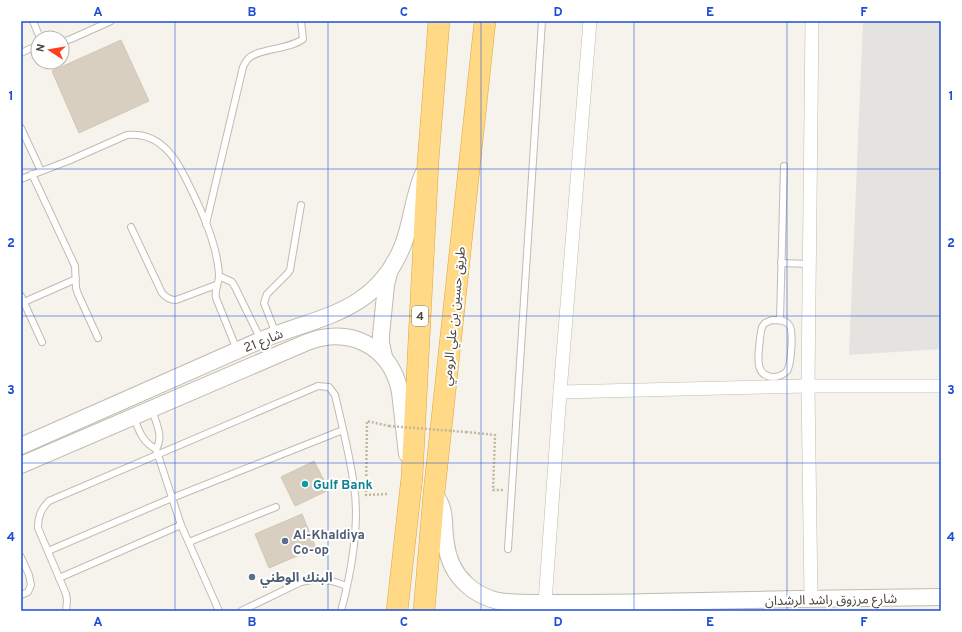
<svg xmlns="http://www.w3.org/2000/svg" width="962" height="632" viewBox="0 0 962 632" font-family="Overpass,'Noto Sans Arabic',sans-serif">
	<rect width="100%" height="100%" fill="#f6f3ec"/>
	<polygon fill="#e5e3e0" points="863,21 941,21 941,349 849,355"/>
	<g fill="#d8cfc1" stroke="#d3c7b4">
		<polygon points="121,40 149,101 79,133 52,71"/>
		<polygon points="314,461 329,490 295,506 281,477"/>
		<polygon points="302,514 316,548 269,568 255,534"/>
	</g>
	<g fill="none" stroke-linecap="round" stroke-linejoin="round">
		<defs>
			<g id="service">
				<polyline points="33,21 40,38"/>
				<polyline points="62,42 71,39 111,21"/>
				<polyline points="21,53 38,45"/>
				<polyline points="21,128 41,171"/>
				<polyline points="32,174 75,266 76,288 78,294 98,338"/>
				<path d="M21,179L68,161L127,135C144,133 157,139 168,151C176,159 181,169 186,179C200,207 217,243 219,274C220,282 214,289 216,298L237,350"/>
				<path d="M206,224L243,67C244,65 246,61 248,59C258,48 289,50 303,39L301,21"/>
				<path d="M131,227L162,293C167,298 170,300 176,300L216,285"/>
				<polyline points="781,263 809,264"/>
				<polyline points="219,276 232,282 235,287 261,340"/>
				<polyline points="21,296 42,342"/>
				<polyline points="24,302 76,279"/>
				<path d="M772,320C779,320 786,320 789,325C794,331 791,365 787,371C783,375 778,377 773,377C756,376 758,360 759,348C760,341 760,334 762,327L765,323Z"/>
				<polyline points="780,320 784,166"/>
				<polyline points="276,334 264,303 267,294 287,274 290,270 301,205"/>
				<path d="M152,410C156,423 164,437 156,449L181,525L219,611"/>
				<path d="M134,418C139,431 143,443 156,449"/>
				<polyline points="189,542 276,507"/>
				<polyline points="508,549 542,21"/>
				<polyline points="48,551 172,498 343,430"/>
				<polyline points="21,557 29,575 31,585 28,592 21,595"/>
				<polyline points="59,578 181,525"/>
				<path d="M66,611L67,600L66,594L38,528C38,516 41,509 49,501L318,386L329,387L335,395C342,425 350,456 354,486C360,524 351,574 341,611"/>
				<path d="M241,611L301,582C317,578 331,579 346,586"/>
			</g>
			<g id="minor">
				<polyline points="560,392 808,386 941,386"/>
				<polyline points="811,599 808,386 812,21"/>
				<polyline points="545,603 560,392 590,21"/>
			</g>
			<g id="tertiary">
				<polyline points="384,357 381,343 381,335 386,285 389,273"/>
				<path d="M21,446L261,340C320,316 376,313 403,245C412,222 413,197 423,174"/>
				<path d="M21,465L305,343C349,325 391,346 400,392L407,454"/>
				<path d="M434,493C448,512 442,523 446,544C448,559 455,574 466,584C474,592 486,598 498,601C517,604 538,603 558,603C589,603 620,603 651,602C748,600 844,598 941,597"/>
			</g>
			<g id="trunk">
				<polyline points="397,611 412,477 428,162 439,21"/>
				<polyline points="424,611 434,493 485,21"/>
			</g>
		</defs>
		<use href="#service" stroke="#c2bbae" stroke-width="8"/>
		<use href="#minor" stroke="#c2bbae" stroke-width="14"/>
		<use href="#tertiary" stroke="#c2bbae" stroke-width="18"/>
		<use href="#trunk" stroke="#e0a43c" stroke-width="22"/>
		<g stroke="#c4b79f" stroke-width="2.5" stroke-dasharray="2 2" stroke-linecap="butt">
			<polyline points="466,432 495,435 493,490 503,490"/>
			<polyline points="387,494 366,495 367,421 389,426"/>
		</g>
		<use href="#service" stroke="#fff" stroke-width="6"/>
		<use href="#minor" stroke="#fff" stroke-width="13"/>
		<use href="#tertiary" stroke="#fff" stroke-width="16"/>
		<use href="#trunk" stroke="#ffd985" stroke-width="21"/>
		<polyline stroke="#c4b79f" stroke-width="2.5" stroke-dasharray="2 2" stroke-linecap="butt" points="389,426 466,432"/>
	</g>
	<path fill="none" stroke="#1d4ed8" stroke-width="1" stroke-opacity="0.55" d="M175,21V611M328,21V611M481,21V611M634,21V611M787,21V611M21,169H941M21,316H941M21,463H941"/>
	<circle fill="#0f9aa8" stroke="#fff" stroke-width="1.5" cx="305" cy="484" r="4"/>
	<g fill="#5c6f8a" stroke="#fff" stroke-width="1.5">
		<circle cx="285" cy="541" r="4"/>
		<circle cx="252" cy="577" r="4"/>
	</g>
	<g text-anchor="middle" stroke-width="4" stroke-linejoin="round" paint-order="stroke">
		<rect fill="#fff" stroke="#817c74" stroke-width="1" x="412" y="306" width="16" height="20" rx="3"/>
		<g font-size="12" font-weight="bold" fill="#4b4439">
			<text x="420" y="320">4</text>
		</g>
		<g font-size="13" fill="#4b4439" stroke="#fff">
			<text transform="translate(453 316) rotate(-84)" y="5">طريق حسين بن علي الرومي</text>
			<text transform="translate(263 340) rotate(-22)" y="5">شارع 21</text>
			<text transform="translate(831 599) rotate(-1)" y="5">شارع مرزوق راشد الرشدان</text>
		</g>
		<g font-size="13" font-weight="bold" fill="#0d838f" stroke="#fff" text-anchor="start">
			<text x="313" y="489">Gulf Bank</text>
		</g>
		<g font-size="13" font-weight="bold" fill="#4e5e75" stroke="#fff" text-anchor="start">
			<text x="293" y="539">Al-Khaldiya<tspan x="293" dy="15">Co-op</tspan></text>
			<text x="260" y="582">البنك الوطني</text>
		</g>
	</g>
	<rect width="962" height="632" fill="none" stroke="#ffffff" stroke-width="44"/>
	<g transform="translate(50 50) rotate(282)"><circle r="19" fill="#ffffff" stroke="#b7b4b0"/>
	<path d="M0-3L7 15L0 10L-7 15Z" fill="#fc3f1d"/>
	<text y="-6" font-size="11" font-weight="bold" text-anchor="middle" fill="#4b4439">N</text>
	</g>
	<rect x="22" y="22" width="918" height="588" fill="none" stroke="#1d4ed8" stroke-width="1.5"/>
	<g font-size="13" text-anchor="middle" font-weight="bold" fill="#1d4ed8">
		<text x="98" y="16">A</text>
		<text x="252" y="16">B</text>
		<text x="404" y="16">C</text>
		<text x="558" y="16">D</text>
		<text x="710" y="16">E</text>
		<text x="864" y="16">F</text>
		<text x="11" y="100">1</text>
		<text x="951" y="100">1</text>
		<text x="11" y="247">2</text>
		<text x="951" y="247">2</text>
		<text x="11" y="394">3</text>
		<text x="951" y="394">3</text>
		<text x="11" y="541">4</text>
		<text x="951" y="541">4</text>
		<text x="98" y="626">A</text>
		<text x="252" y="626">B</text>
		<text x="404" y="626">C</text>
		<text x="558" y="626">D</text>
		<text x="710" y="626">E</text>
		<text x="864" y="626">F</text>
	</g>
</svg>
